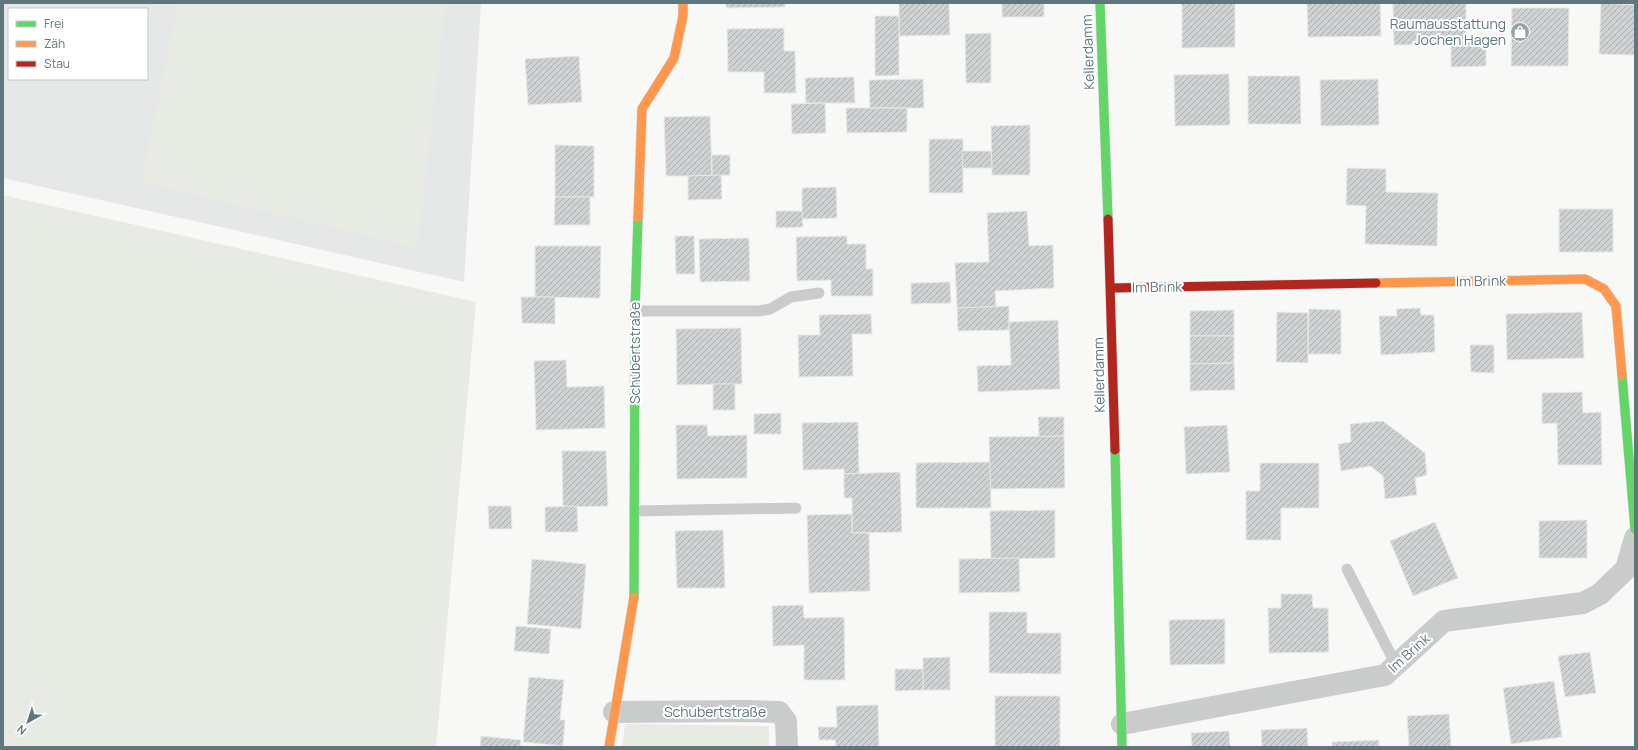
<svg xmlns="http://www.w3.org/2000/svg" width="1638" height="750" viewBox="0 0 1638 750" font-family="Manrope,sans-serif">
	<defs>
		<pattern id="building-hatch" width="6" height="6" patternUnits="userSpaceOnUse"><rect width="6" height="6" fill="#cfd2d2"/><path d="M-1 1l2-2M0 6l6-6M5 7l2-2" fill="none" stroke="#abafaf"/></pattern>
	</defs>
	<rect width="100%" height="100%" fill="#f8f8f7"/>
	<path fill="#e6e8e7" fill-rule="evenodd" d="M3,3H481L464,282L3,178ZM9,9H147V79H9Z"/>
	<g fill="#e8eae4">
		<polygon points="178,3 446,3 417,248 141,182"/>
		<polygon points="3,195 476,302 436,747 3,747"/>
		<polygon points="625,724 769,726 769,747 622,747"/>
	</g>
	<g fill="url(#building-hatch)" stroke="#e8e8e6">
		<polygon points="726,3 785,3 785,7 726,8"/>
		<polygon points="899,3 949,3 950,35 899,36"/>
		<rect x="1002" y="3" width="42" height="14"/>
		<polygon points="1182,3 1235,3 1235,47 1182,48"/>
		<polygon points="1307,3 1380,3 1381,36 1308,37"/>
		<polygon points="1413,3 1466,3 1466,37 1486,37 1486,66 1451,67 1451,44 1394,45 1393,4"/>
		<polygon points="1601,3 1635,5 1635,55 1599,54"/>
		<polygon points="1512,8 1569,8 1568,66 1511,66"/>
		<polygon points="875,16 899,16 899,75 875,76"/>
		<polygon points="784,28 784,51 795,51 796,93 764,93 764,72 728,72 727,29"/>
		<polygon points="991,33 991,83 966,83 965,34"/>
		<polygon points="579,56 582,102 528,105 525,59"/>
		<polygon points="1229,74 1230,125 1175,126 1174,75"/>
		<polygon points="1248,76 1300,76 1301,124 1248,124"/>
		<polygon points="854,77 855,103 806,103 805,78"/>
		<polygon points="923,79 924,108 870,108 869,80"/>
		<polygon points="1378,79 1379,125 1321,126 1320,80"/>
		<polygon points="825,103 826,133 792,134 791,104"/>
		<polygon points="846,108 907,108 907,132 847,133"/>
		<polygon points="710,116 712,176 666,176 664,117"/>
		<polygon points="1030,125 1030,175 992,175 991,126"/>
		<rect x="929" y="139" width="34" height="54"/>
		<polygon points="555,145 594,146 594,197 555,197"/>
		<polygon points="962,151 991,151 992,168 963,168"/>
		<polygon points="712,155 730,155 730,175 712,176"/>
		<polygon points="1347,168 1386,169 1386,192 1438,193 1437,246 1365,244 1366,206 1346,205"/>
		<polygon points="721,175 722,199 688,200 688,176"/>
		<polygon points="836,187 837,218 802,219 802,188"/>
		<polygon points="555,197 590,197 590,225 554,225"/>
		<rect x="1559" y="209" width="54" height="43"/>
		<polygon points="776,211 802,211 803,227 776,228"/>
		<polygon points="1027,211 1029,246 1053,245 1054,288 995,291 996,307 957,308 955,263 989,262 987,213"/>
		<polygon points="675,236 694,236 695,274 676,274"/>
		<polygon points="847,236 847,244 866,244 866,269 873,269 873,296 831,296 831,280 797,281 796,237"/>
		<polygon points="749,238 750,281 700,282 699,239"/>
		<polygon points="535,246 601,246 600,298 535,297"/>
		<polygon points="950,282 951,303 911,304 911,283"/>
		<polygon points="521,297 555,297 555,324 522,323"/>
		<polygon points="1009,306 1009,330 958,331 957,308"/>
		<polygon points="1420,308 1421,315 1434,315 1435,352 1381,355 1379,316 1397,316 1396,309"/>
		<polygon points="1309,309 1341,310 1341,354 1308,354"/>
		<polygon points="1234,310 1234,336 1190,336 1190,311"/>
		<polygon points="1277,312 1308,313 1308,363 1276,362"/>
		<polygon points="1582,312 1584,358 1507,360 1506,314"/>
		<polygon points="871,314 872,334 852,334 853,376 799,377 798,335 820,335 819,315"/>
		<polygon points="1058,320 1060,389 978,392 977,366 1011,365 1009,322"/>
		<polygon points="741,328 742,384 677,385 676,329"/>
		<polygon points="1190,336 1234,336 1234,363 1190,364"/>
		<polygon points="1470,345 1494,345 1494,373 1471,372"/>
		<polygon points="566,360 567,387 604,386 605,428 536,430 534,361"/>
		<polygon points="1234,363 1235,390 1190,391 1190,364"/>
		<rect x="713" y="384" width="22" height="26"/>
		<polygon points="1582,392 1583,413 1601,412 1602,465 1558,465 1557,423 1542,424 1542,393"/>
		<polygon points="781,413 781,434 754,434 754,414"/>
		<polygon points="1038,417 1064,417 1064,436 1039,437"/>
		<polygon points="1383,421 1425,453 1427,475 1415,478 1417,495 1385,499 1383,476 1370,466 1341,471 1338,444 1351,442 1350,424"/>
		<polygon points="858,422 859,473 844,474 844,469 803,470 802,423"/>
		<polygon points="676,425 707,425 708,436 747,435 747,478 677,479"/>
		<polygon points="1227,425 1230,472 1186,474 1184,427"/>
		<polygon points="1064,436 1065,488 990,489 989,437"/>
		<polygon points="562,451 606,451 608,506 563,507"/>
		<polygon points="990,462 991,508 916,508 916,463"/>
		<polygon points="1260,463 1319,463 1319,508 1281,508 1281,540 1246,540 1246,491 1260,491"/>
		<polygon points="900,472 902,532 852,533 852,498 844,498 844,474"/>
		<polygon points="488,506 511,506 512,529 489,529"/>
		<polygon points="577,506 578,532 545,532 545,507"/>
		<polygon points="1055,510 1055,558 991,559 990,511"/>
		<polygon points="852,514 852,533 869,533 870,591 809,593 807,515"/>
		<polygon points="1587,520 1587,558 1539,558 1539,521"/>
		<polygon points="1435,522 1458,578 1413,596 1390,541"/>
		<polygon points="723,530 725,588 677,588 675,531"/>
		<polygon points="1019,558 1020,592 959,593 959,559"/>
		<polygon points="532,559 586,564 581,629 527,624"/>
		<polygon points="1281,594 1312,594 1313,608 1328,608 1329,652 1269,653 1268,608 1281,608"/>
		<polygon points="803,605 804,618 844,617 845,680 804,680 804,645 773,646 772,606"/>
		<polygon points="989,612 1027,612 1027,633 1061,633 1061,674 989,673"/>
		<polygon points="1225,619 1225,664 1170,665 1169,620"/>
		<polygon points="516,626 551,629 549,654 514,651"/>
		<polygon points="1590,652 1596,693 1565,697 1558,656"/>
		<polygon points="950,657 950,690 923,690 923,658"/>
		<polygon points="895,669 923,669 923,690 895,691"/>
		<polygon points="529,677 564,680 560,720 565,720 563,746 523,742"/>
		<polygon points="1554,681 1562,737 1511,744 1503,688"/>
		<rect x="995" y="696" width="65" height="51"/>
		<polygon points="878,705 879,747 836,747 835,740 819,740 818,727 837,727 836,706"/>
		<polygon points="1449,714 1451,747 1409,747 1407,716"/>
		<polygon points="1307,728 1308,747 1262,747 1261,730"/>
		<polygon points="1229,731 1230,747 1192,747 1191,733"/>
		<polygon points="481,736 521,740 520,747 480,747"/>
		<polygon points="1379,740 1379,747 1332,747 1332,742"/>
	</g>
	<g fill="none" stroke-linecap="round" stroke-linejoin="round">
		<defs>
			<g id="fast">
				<polyline points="1100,3 1108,219"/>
				<polyline points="1622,375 1635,529"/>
				<polyline points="1115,450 1122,747"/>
				<polyline points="634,597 635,311 638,218"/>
			</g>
			<g id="slow">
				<polyline points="638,218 642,109 674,58 683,16 683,3"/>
				<polyline points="1376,283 1585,279 1604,289 1616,306 1622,375"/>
				<polyline points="609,747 634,597"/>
			</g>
			<g id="jam">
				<polyline points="1108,219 1115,450"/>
				<polyline points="1111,288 1376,283"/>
			</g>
		</defs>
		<use href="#fast" stroke="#d3d5d5" stroke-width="10"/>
		<use href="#slow" stroke="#d3d5d5" stroke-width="10"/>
		<use href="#jam" stroke="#d3d5d5" stroke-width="10"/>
		<g stroke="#cacccc" stroke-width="11">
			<polyline points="635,311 759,311 770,309 791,297 819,293"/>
			<polyline points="635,511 796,508"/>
			<polyline points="1347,569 1396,665"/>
		</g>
		<g stroke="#cacccc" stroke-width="22">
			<polyline points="614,712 744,711 779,712 786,721 787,747"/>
			<polyline points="1122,724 1385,675 1444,621 1583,603 1600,594 1626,569 1635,538"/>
		</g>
		<use href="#fast" stroke="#63d668" stroke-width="9"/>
		<use href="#slow" stroke="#ff974d" stroke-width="9"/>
		<use href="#jam" stroke="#b3261e" stroke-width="9"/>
	</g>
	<defs>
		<symbol id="shop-disc" viewBox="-11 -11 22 22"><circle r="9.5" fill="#94a4a7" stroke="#fff"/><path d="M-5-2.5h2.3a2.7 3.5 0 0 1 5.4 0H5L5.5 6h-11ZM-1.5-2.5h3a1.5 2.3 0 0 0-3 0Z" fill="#fff"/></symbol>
	</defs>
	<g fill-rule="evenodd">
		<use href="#shop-disc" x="1509" y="21" width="22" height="22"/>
	</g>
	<g text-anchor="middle" stroke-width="4" stroke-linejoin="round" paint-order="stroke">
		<g font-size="14" fill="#5e767c" stroke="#fff" text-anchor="end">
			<text x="1506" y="29">Raumausstattung<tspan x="1506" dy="16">Jochen Hagen</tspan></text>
		</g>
		<g font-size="14" fill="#5e767c" stroke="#fff">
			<text transform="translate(1088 52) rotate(-92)" y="5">Kellerdamm</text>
			<text transform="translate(1481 281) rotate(-1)" y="5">Im Brink</text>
			<text transform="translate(1157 287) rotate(-1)" y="5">Im Brink</text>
			<text transform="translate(635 353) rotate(-90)" y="5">Schubertstraße</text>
			<text transform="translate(1099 375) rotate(-91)" y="5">Kellerdamm</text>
			<text transform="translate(1409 653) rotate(-42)" y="5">Im Brink</text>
			<text x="715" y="717">Schubertstraße</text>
		</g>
	</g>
	<rect width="1638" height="750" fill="none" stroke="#5e767c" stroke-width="8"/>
	<rect x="8" y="8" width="140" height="72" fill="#ffffff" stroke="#bfc8cb"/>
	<rect x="16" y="21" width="20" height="6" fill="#63d668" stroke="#bfc8cb"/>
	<text x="44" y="28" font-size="12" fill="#5e767c">Frei</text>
	<rect x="16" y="41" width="20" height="6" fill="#ff974d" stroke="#bfc8cb"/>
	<text x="44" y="48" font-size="12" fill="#5e767c">Zäh</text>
	<rect x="16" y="61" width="20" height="6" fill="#b3261e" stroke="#bfc8cb"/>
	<text x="44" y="68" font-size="12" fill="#5e767c">Stau</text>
	<g transform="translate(28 722) rotate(219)" stroke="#ffffff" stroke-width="3" paint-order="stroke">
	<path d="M0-3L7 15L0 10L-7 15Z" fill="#5e767c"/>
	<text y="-6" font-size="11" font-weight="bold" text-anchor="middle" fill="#5e767c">N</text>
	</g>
</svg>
